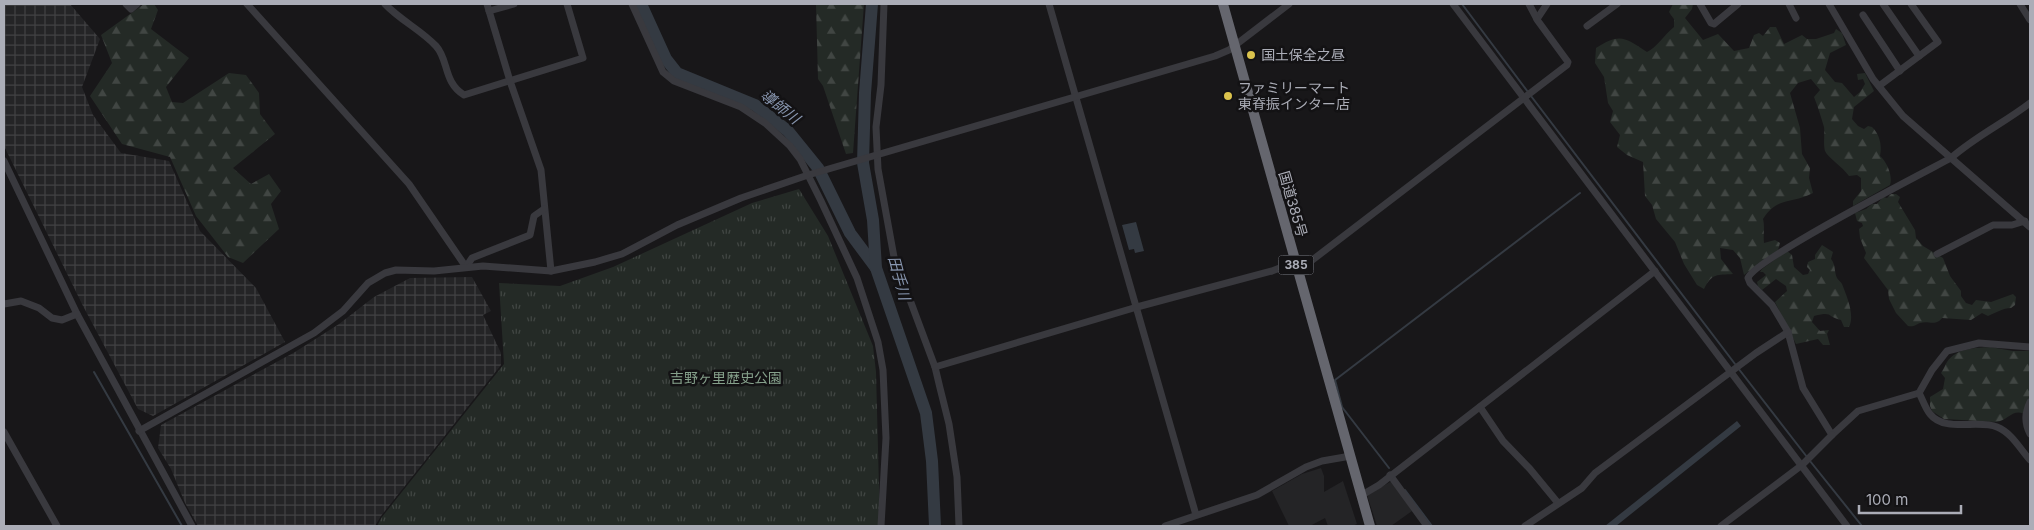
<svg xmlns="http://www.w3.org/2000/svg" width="2034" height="530" viewBox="0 0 2034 530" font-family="Inter,'Noto Sans JP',sans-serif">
	<defs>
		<pattern id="industrial-grid" width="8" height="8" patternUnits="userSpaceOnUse" patternTransform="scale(1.25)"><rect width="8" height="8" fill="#242426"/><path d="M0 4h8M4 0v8" fill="none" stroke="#414143"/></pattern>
		<pattern id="forest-firs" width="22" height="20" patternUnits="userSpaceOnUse" patternTransform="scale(1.25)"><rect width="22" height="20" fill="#242a26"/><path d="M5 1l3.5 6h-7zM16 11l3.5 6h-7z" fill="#414643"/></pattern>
		<pattern id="park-tufts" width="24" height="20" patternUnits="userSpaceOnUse" patternTransform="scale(1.25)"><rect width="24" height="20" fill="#242a26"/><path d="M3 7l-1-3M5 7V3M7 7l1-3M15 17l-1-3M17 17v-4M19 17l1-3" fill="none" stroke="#414643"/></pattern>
	</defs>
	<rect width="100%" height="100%" fill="#181719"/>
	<g fill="#242426">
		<polygon points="1321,468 1324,476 1324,492 1343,481 1357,524 1352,526 1328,526 1325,518 1310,526 1289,526 1272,491 1302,474"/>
		<polygon points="1392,481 1412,511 1391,526 1377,526 1367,495"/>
	</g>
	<g fill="url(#industrial-grid)">
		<polygon points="4,4 70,4 100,39 82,87 93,115 121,153 169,161 200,231 256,288 285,342 153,416 138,409 83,306 4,146"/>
		<polygon points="472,277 491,311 483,315 501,353 501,365 381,516 375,526 198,526 185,503 171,469 158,448 161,425 295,352 339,324 374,297 410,278"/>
	</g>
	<g fill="url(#forest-firs)">
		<polygon points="144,4 154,4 158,10 151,29 189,58 166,87 172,102 183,103 229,73 246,75 259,93 260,114 275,134 233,168 251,184 269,174 281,191 271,204 279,229 243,263 228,257 196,216 170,157 122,144 90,96 112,63 101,35"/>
		<polygon points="816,4 864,4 853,153 846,154 823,86 818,79"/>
		<path d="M1673,4H1693L1692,9L1685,18L1703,40L1718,34L1734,51L1749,48L1754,35L1759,33L1763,36L1770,27H1776L1784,44L1802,35L1807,39H1816L1834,33L1836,29L1842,33L1846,45L1830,53L1825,70L1835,82L1842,83L1854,97L1860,92L1865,84L1863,79L1858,80L1857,74L1865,73L1874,91L1854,107L1852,119L1858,126L1864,129L1868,126L1872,127C1880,135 1882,145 1880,156C1887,162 1893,176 1890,185L1853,206V201L1861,191V178L1857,175L1849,176C1843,167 1828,158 1825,151C1823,143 1825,134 1824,127C1821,117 1818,107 1814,97L1820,90L1811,79L1798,83L1790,93L1800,128L1802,154L1810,168L1809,178L1813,193C1793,204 1777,196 1763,219C1765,227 1763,234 1764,243L1775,240L1780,243L1778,250L1744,275L1740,258L1733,250L1720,248L1721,259L1733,274C1717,275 1712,273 1704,289L1697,285L1684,264L1675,242L1656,219L1652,205L1645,196L1643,162L1627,155L1617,147L1620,135L1610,122L1613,111L1608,103L1604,77L1595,63L1596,48C1620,33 1624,37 1647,52C1656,48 1665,34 1674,27V19L1669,12Z"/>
		<path d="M1891,194H1896L1900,197L1898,202L1915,230L1916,238L1923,246L1943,258L1950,276L1961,291V296L1966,303L1972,305L1976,300L1991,302L2013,294L2016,297L2015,305L2011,308C2003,308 1995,313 1988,316L1982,313L1971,320L1942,318C1935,327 1929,320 1920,323C1915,325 1914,327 1908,326L1896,313L1889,299L1888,290L1864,258L1866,253L1860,238L1859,229L1863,226L1862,223L1857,221L1855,213L1866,209L1872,204H1877L1883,197L1887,198Z"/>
		<path d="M1822,245L1833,252L1831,259C1836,265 1834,272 1837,278C1838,280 1841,282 1842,284C1847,297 1855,315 1849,327H1844L1841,320C1826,317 1834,311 1814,316L1812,322L1820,331L1829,330L1827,334L1830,345H1823L1818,339L1796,344L1775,302L1787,291L1786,286L1776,279L1762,290L1758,286L1757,282L1766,275L1763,272H1760L1762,269L1787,251L1792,255L1794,267L1803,275L1808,274L1810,270L1807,267L1808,262L1815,259V255Z"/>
		<path d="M1990,347L2013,351H2030V417C2013,405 2010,420 1996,422L1944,419L1932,411L1930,406V397L1943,389L1945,378L1941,373C1944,369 1945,365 1947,362C1956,348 1976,348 1990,347Z"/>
	</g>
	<polygon fill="url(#park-tufts)" points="799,189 828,236 873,346 876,372 880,526 377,526 382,517 504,364 499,283 560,286 613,267 752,203"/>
	<g fill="#343a42">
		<polygon points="1136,222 1144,251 1135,253 1134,249 1129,250 1122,225"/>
		<polygon points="1737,421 1741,426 1616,526 1605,526"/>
	</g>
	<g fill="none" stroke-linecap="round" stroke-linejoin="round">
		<g stroke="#343a42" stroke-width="2">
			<polyline points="1462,4 1528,92"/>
			<polyline points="1531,96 1735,364"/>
			<polyline points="1738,368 1807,457"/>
			<polyline points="94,372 182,526"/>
			<polyline points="1810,461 1862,526"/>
			<polyline points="1389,468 1342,407 1335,380 1580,193"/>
			<polyline points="1405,490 1432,526"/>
		</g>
		<g stroke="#343a42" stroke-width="12">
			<polyline points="641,4 666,59 677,73 755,105 788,131 818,168 850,233 876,268"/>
			<polyline points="872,4 865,93 863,163 873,220 876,268 926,413 932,461 935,526"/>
		</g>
		<g stroke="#39393e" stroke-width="7">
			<polyline points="126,4 131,9 137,4"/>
			<polyline points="247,4 409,184 466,267"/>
			<path d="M385,4C400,20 421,30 436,46C449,60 443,82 464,95L583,58L567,4"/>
			<polyline points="487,4 510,81 541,170 551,271"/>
			<polyline points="632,4 663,72 674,81 741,107 765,123 790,146 800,159 821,201 857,278 878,342 883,370 886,438 881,526"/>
			<polyline points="884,4 881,85 876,127 878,169 894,257 935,367 940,388 949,424 957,477 959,526"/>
			<polyline points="1049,4 1196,515"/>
			<polyline points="1453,4 1847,526"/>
			<polyline points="1700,4 1711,23 1714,24 1738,4"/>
			<polyline points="1789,4 1796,18"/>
			<polyline points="1829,4 1873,79 1903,116 2030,227"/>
			<polyline points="1883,4 1919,56"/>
			<polyline points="2020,4 2030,20"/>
			<polyline points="489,11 514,4"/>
			<polyline points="1863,15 1900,71"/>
			<polyline points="1537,19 1547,4"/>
			<polyline points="1587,26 1617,4"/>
			<polyline points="1879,86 1938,42 1911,4"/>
			<path d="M2030,103C2004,123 1976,136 1951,158C1923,173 1755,259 1748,278L1750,283L1772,305L1788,332L1803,388L1832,435L1858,411L1919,393L1932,370L1947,351L1979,343L2030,347"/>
			<polyline points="4,161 77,314 192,526"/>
			<polyline points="1937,254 1993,225 2012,225 2025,221"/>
			<polyline points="466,267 472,258 530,235 534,216 544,209"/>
			<polyline points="1298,271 1567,65 1568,62 1538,21 1529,4"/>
			<polyline points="4,304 21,301 39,308 52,318 62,320 77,314"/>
			<polyline points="935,367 1137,307 1272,271 1295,262"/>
			<path d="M1919,393C1923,400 1925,408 1930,414C1945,433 1978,419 1997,427C2012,433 2020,449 2030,460"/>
			<path d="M2030,402C2025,413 2024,422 2030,434"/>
			<polyline points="1480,407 1503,441 1530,469 1558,503"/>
			<polyline points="139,431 314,333 343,311 368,283 385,273 396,270 434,271 483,266 551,271 595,262 622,254 677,225 741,198 808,175 1215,56 1229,50 1289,4"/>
			<polyline points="4,432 57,526"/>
			<polyline points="1390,475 1427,526"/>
			<polyline points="1362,495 1379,485 1655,271"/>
			<polyline points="1165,526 1257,495 1306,467 1322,461 1345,457 1350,453"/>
			<polyline points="1525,526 1582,488 1595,473 1756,353 1788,332"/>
			<polyline points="1721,526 1802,465 1832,435"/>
		</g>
		<polyline stroke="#65666e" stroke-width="10" points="1223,4 1370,526"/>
	</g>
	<g fill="#dbc34d" stroke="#131214" stroke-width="2">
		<circle cx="1251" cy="55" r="5"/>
		<circle cx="1228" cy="96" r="5"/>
	</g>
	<g text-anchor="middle" stroke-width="5" stroke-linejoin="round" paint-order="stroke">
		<rect fill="#131214" stroke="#7d7e86" stroke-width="1" x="1278.5" y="255.5" width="35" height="19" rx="4"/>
		<g font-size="12" font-weight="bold" fill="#abadb7">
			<text x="1296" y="269">385</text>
		</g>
		<g font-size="14" fill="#abadb7" stroke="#131214" text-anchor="start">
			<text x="1261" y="60">国土保全之昼</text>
			<text x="1238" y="93">ファミリーマート<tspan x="1238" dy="16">東脊振インター店</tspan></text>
		</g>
		<g font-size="14" fill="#abadb7" stroke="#131214">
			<text transform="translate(1293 204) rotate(74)" y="5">国道385号</text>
		</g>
		<g font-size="14" fill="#85a08b" stroke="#131214">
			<text x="726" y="383">吉野ヶ里歴史公園</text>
		</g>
		<g font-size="15" font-style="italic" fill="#8795ae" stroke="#131214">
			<text transform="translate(780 107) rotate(38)" y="5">導師川</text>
			<text transform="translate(899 278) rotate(75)" y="5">田手川</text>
		</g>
	</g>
	<rect width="2034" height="530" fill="none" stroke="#abadb7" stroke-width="10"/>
	<path d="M1859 505v8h102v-8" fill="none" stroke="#abadb7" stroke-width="2.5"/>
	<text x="1866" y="505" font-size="15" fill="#abadb7" stroke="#131214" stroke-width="4" paint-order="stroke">100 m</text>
</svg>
